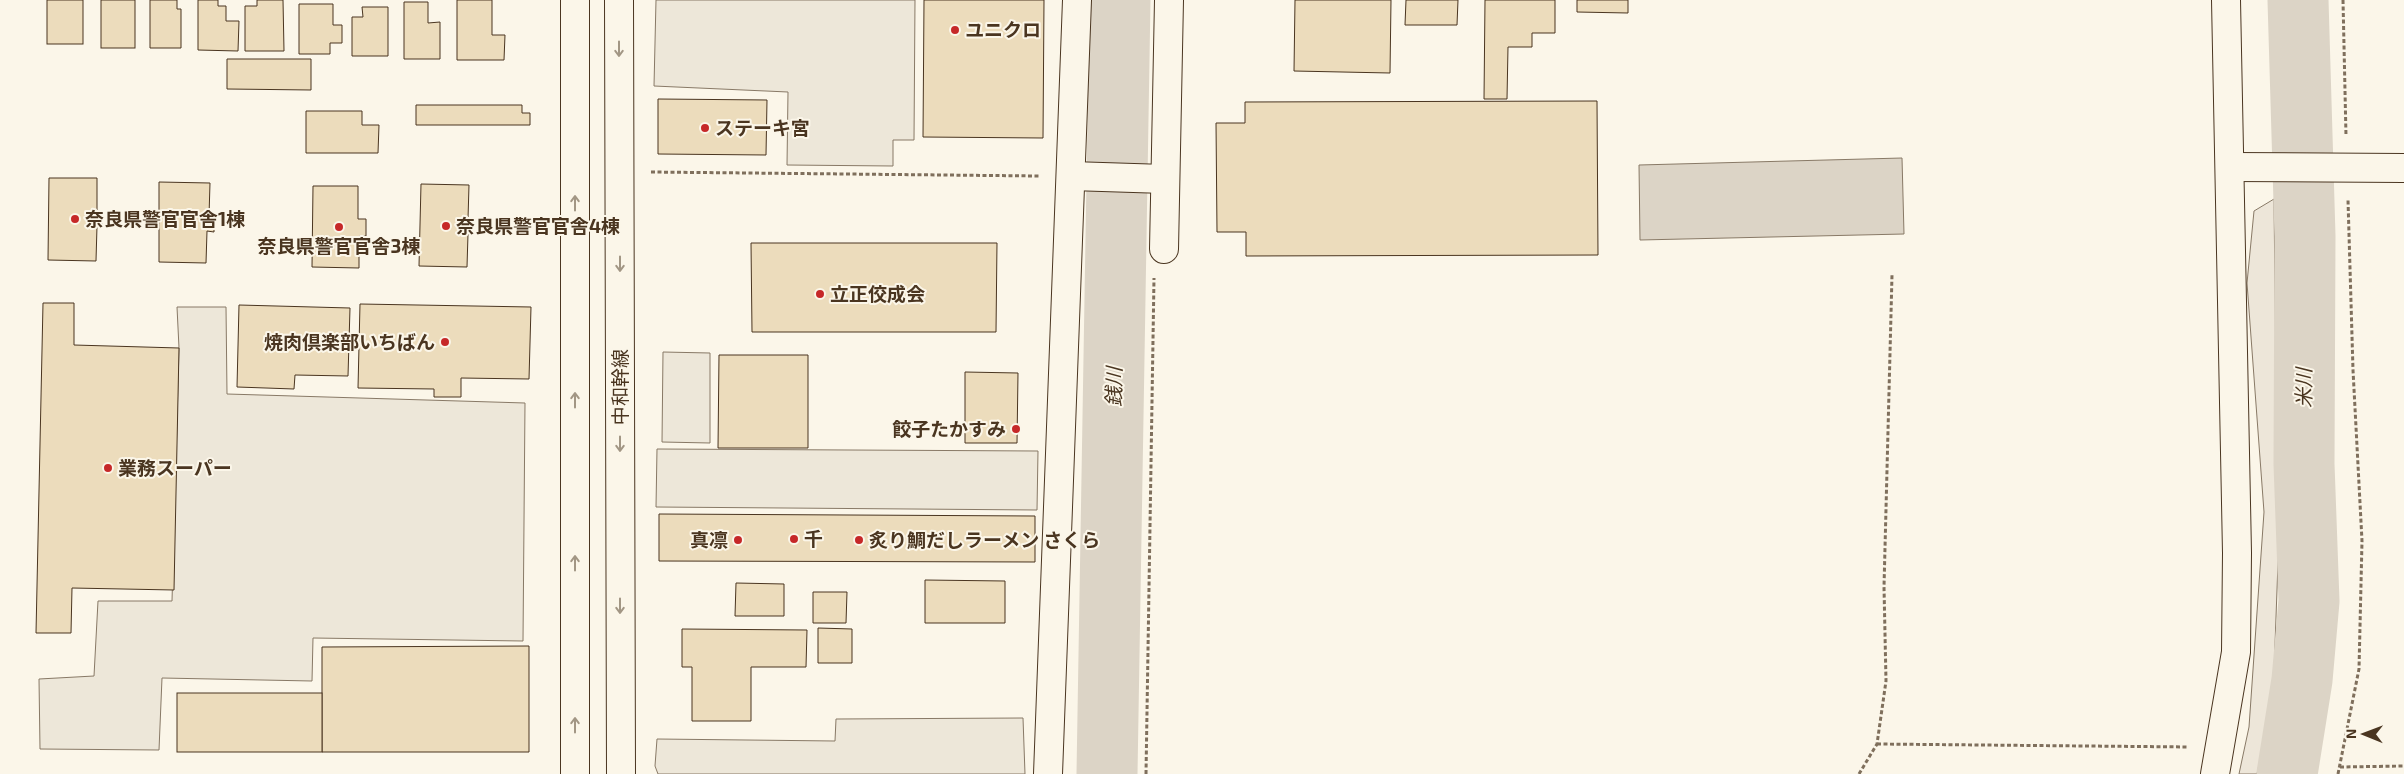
<svg xmlns="http://www.w3.org/2000/svg" width="2404" height="774" viewBox="0 0 2404 774" font-family="'Exo 2','Noto Sans JP',sans-serif">
	<rect width="100%" height="100%" fill="#fbf6e9"/>
	<polygon fill="#ede6d9" stroke="#887966" points="2274,199 2278,562 2273,700 2257,774 2239,774 2249,727 2264,512 2247,283 2254,211"/>
	<g fill="#ede7d9" stroke="#887966">
		<polygon points="656,0 915,0 914,140 893,140 893,166 787,165 788,92 654,86"/>
		<polygon points="177,307 226,307 227,394 525,403 523,641 313,638 312,681 162,678 159,750 40,749 39,679 94,676 98,601 172,601 179,348"/>
		<polygon points="663,352 710,353 710,443 662,442"/>
		<polygon points="657,449 1038,451 1037,510 656,507"/>
		<polygon points="1023,718 1025,774 658,774 655,766 657,739 835,741 836,719"/>
	</g>
	<polygon fill="#dcd4c6" stroke="#887966" points="1902,158 1904,234 1640,240 1639,165"/>
	<g fill="none" stroke-linecap="round" stroke-linejoin="round">
		<g stroke="#dcd4c6" stroke-width="61">
			<polyline points="1107,774 1120,0"/>
			<polyline points="2287,774 2302,680 2309,601 2304,464 2305,236 2298,0"/>
		</g>
	</g>
	<g fill="#ecdcbc" stroke="#4a3520">
		<rect x="47" y="0" width="36" height="44"/>
		<rect x="101" y="0" width="34" height="48"/>
		<polygon points="150,0 177,0 177,9 181,9 181,48 150,48"/>
		<polygon points="198,0 218,0 218,6 226,6 226,21 239,21 238,51 198,50"/>
		<polygon points="257,0 283,0 284,51 245,51 245,6 257,6"/>
		<polygon points="457,0 492,0 492,35 505,35 504,60 457,60"/>
		<polygon points="924,0 1044,0 1043,138 923,137"/>
		<polygon points="1295,0 1391,0 1390,73 1294,71"/>
		<polygon points="1406,0 1458,0 1457,25 1405,25"/>
		<polygon points="1485,0 1555,0 1555,33 1532,33 1532,47 1508,47 1507,99 1484,99"/>
		<polygon points="1577,0 1628,0 1628,13 1577,12"/>
		<polygon points="404,2 428,2 428,23 440,22 440,59 404,59"/>
		<polygon points="299,4 333,4 333,25 342,25 342,43 330,43 330,54 299,54"/>
		<polygon points="362,7 388,7 388,56 352,56 352,17 363,17"/>
		<polygon points="227,59 311,59 311,90 227,89"/>
		<polygon points="658,99 767,100 766,155 658,154"/>
		<polygon points="1597,101 1598,255 1246,256 1246,232 1217,232 1216,123 1245,123 1245,102"/>
		<polygon points="416,105 522,105 522,113 530,113 530,125 416,125"/>
		<polygon points="306,111 362,111 362,125 379,125 378,153 306,153"/>
		<polygon points="49,178 97,178 97,211 102,211 102,226 97,226 96,261 48,260"/>
		<polygon points="159,182 210,183 209,216 214,216 214,232 207,231 206,263 159,262"/>
		<polygon points="421,184 469,185 468,219 472,219 472,234 468,234 467,267 419,266"/>
		<polygon points="313,186 358,186 358,219 366,219 366,236 359,236 359,268 312,267"/>
		<polygon points="751,243 997,243 996,332 752,332"/>
		<polygon points="43,303 74,303 74,345 179,348 174,590 72,588 71,633 36,633"/>
		<polygon points="360,304 531,307 529,379 461,378 461,397 434,397 434,389 358,388"/>
		<polygon points="239,305 350,308 348,376 295,375 294,389 237,387"/>
		<polygon points="719,355 808,355 808,448 718,448"/>
		<polygon points="965,372 1018,373 1017,443 965,443"/>
		<polygon points="659,514 1035,516 1035,562 659,561"/>
		<polygon points="925,580 1005,581 1005,623 925,623"/>
		<polygon points="736,583 784,584 784,616 735,616"/>
		<polygon points="813,592 847,592 846,623 813,623"/>
		<polygon points="818,628 852,629 852,663 818,663"/>
		<polygon points="682,629 807,630 806,667 751,667 751,721 692,721 692,667 682,667"/>
		<polygon points="529,646 529,752 322,752 322,647"/>
		<rect x="177" y="693" width="145" height="59"/>
	</g>
	<g fill="none" stroke-linecap="round" stroke-linejoin="round">
		<defs>
			<g id="minor">
				<polyline points="2230,167 2404,168"/>
				<polyline points="1071,176 1165,179"/>
				<polyline points="1164,249 1169,0"/>
				<polyline points="1048,774 1077,0"/>
				<polyline points="2215,774 2236,652 2237,553 2226,0"/>
			</g>
			<g id="secondary">
				<polyline points="619,0 621,774"/>
				<polyline points="575,774 575,0"/>
			</g>
		</defs>
		<use href="#minor" stroke="#4a3520" stroke-width="30"/>
		<use href="#secondary" stroke="#4a3520" stroke-width="30"/>
		<g stroke="#7f6f5c" stroke-width="3" stroke-dasharray="4 2.5" stroke-linecap="butt">
			<polyline points="2343,0 2346,136"/>
			<polyline points="651,172 1040,176"/>
			<polyline points="1877,744 2189,747"/>
			<polyline points="2340,767 2404,766"/>
			<polyline points="1146,774 1154,278"/>
			<polyline points="1859,774 1877,744 1886,681 1884,587 1892,275"/>
			<polyline points="2338,774 2359,669 2362,541 2353,370 2348,200"/>
		</g>
		<use href="#minor" stroke="#fbf6e9" stroke-width="28"/>
		<use href="#secondary" stroke="#fbf6e9" stroke-width="28"/>
	</g>
	<defs><path id="oneway-shaft" d="M-6 0H5M1.5-3L5.5 0L1.5 3" fill="none" stroke-width="1.6" stroke-linecap="round" stroke-linejoin="round" transform="scale(1.25)"/></defs>
	<g stroke="#a29684">
		<use href="#oneway-shaft" transform="translate(619 49) rotate(90)"/>
		<use href="#oneway-shaft" transform="translate(575 203) rotate(-90)"/>
		<use href="#oneway-shaft" transform="translate(620 264) rotate(90)"/>
		<use href="#oneway-shaft" transform="translate(575 400) rotate(-90)"/>
		<use href="#oneway-shaft" transform="translate(620 444) rotate(90)"/>
		<use href="#oneway-shaft" transform="translate(575 563) rotate(-90)"/>
		<use href="#oneway-shaft" transform="translate(620 606) rotate(90)"/>
		<use href="#oneway-shaft" transform="translate(575 725) rotate(-90)"/>
	</g>
	<g fill="#c62828" stroke="#fbf6e9" stroke-width="2">
		<circle cx="955" cy="30" r="5"/>
		<circle cx="705" cy="128" r="5"/>
		<circle cx="75" cy="219" r="5"/>
		<circle cx="446" cy="226" r="5"/>
		<circle cx="339" cy="227" r="5"/>
		<circle cx="820" cy="294" r="5"/>
		<circle cx="445" cy="342" r="5"/>
		<circle cx="1016" cy="429" r="5"/>
		<circle cx="108" cy="468" r="5"/>
		<circle cx="794" cy="539" r="5"/>
		<circle cx="738" cy="540" r="5"/>
		<circle cx="859" cy="540" r="5"/>
	</g>
	<g text-anchor="middle" stroke-width="4" stroke-linejoin="round" paint-order="stroke">
		<g font-size="19" font-weight="bold" fill="#4a3520" stroke="#fbf6e9" text-anchor="start">
			<text x="965" y="37">ユニクロ</text>
			<text x="715" y="135">ステーキ宮</text>
			<text x="85" y="226">奈良県警官官舎1棟</text>
			<text x="456" y="233">奈良県警官官舎4棟</text>
			<text x="339" y="253" text-anchor="middle">奈良県警官官舎3棟</text>
			<text x="830" y="301">立正佼成会</text>
			<text x="435" y="349" text-anchor="end">焼肉倶楽部いちばん</text>
			<text x="1006" y="436" text-anchor="end">餃子たかすみ</text>
			<text x="118" y="475">業務スーパー</text>
			<text x="804" y="546">千</text>
			<text x="728" y="547" text-anchor="end">真凛</text>
			<text x="869" y="547">炙り鯛だしラーメン さくら</text>
		</g>
		<g font-size="19" fill="#4a3520" stroke="#fbf6e9">
			<text transform="translate(620 387) rotate(-90)" y="7">中和幹線</text>
		</g>
		<g font-size="20" font-style="italic" fill="#4a3520" stroke="#fbf6e9">
			<text transform="translate(1114 387) rotate(-89)" y="7">銭川</text>
			<text transform="translate(2304 388) rotate(-90)" y="7">米川</text>
		</g>
	</g>
	<g transform="translate(2364 734) rotate(271)" stroke="#fbf6e9" stroke-width="4" paint-order="stroke">
	<path d="M0-4L9 19L0 12L-9 19Z" fill="#4a3520"/>
	<text y="-8" font-size="14" font-weight="bold" text-anchor="middle" fill="#4a3520">N</text>
	</g>
</svg>
